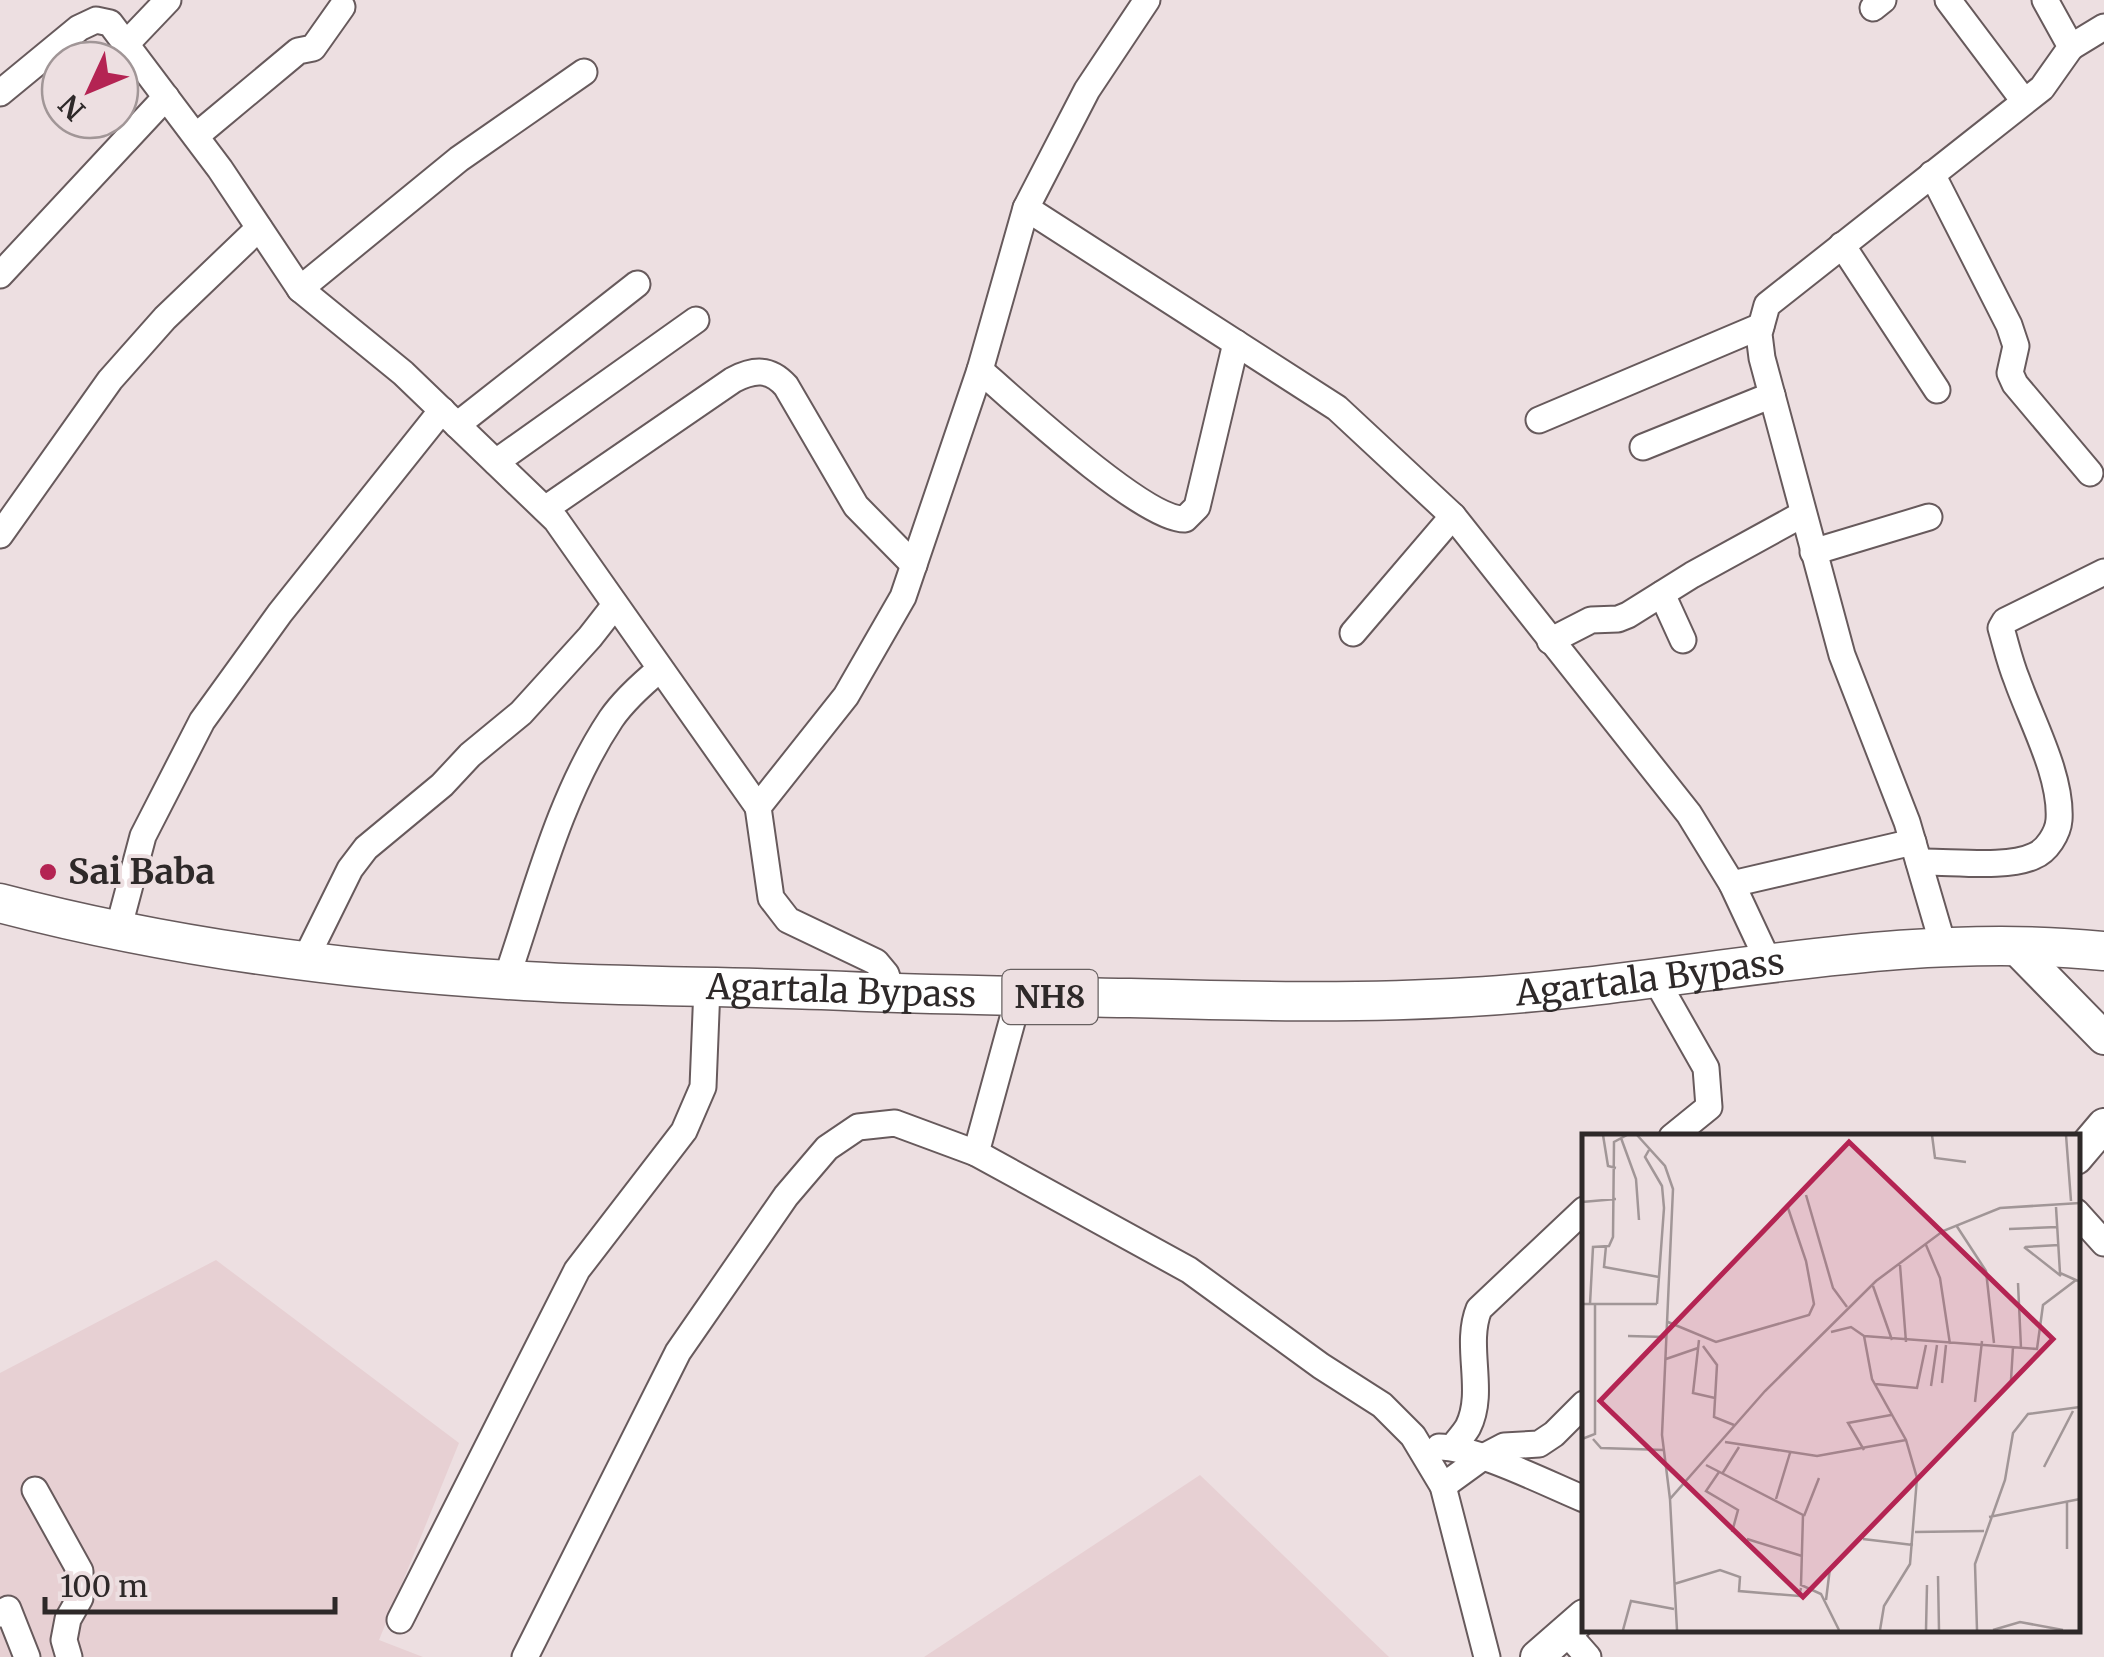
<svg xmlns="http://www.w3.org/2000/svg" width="2104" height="1657" viewBox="0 0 2104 1657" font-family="Merriweather,serif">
	<rect width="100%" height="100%" fill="#eddfe1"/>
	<g fill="#e7d0d3">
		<polygon points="216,1260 459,1443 379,1640 423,1657 0,1657 0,1373"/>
		<polygon points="1200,1475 1389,1657 924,1657"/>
	</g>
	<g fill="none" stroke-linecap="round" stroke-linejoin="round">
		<defs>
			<g id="minor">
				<polyline points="1948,0 2024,101"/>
				<polyline points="1873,8 1883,0"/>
				<polyline points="127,43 168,0"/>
				<polyline points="2071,47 2104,27"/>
				<polyline points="0,93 79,28 96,20 110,23 220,169 300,289 403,373 556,520 758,807"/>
				<polyline points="196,136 298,51 313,48 342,7"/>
				<polyline points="1932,174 2009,325 2016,346 2010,373 2015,384 2090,473"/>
				<polyline points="1026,208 1337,408 1453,516 1689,814 1732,884 1769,963"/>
				<polyline points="1842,245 1937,390"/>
				<polyline points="0,275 166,97"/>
				<polyline points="300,289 459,159 584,72"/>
				<path d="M980,370C1014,400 1145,521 1185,519L1197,507L1236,343"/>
				<polyline points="1539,420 1761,326"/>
				<polyline points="457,425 637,284"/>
				<polyline points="1643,447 1772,395"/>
				<polyline points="496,462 696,320"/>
				<path d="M545,509L733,380C754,369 770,368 786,386L856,506L914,565"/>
				<polyline points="0,535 110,380 165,318 259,228"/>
				<polyline points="1813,552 1929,517"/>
				<polyline points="1662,594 1683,640"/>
				<polyline points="1353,633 1453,516"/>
				<polyline points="1550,641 1591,620 1618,619 1628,615 1692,575 1803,514"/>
				<path d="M1919,862C1949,861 2008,869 2034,856C2047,851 2058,833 2059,820C2062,776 2031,720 2017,680C2010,663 2006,645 2001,628L2005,621L2104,572"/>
				<polyline points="1732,884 1913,842"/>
				<polyline points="118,930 143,836 202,721 280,613 442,410"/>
				<polyline points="1943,945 1907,822 1842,655 1762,358 1759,334 1767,305 2042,88 2071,47 2045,0"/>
				<polyline points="304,962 350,869 366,848 442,785 470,755 521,713 590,637 615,605"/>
				<path d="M506,980C536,893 559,797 611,719C624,700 642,684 660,669"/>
				<polyline points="1656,980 1706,1068 1709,1107 1672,1137"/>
				<polyline points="893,995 886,974 876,962 788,920 771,898 758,807 846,696 903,597 980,370 1026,208 1087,90 1147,0"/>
				<polyline points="976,1153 1019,996"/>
				<polyline points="2076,1212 2104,1243"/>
				<path d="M1439,1447C1474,1447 1548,1484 1584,1499"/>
				<path d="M1453,1447C1457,1441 1464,1434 1468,1427C1486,1391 1464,1346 1479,1309L1584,1210"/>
				<polyline points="1443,1486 1483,1457 1504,1446 1539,1444 1554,1434 1584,1404"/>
				<polyline points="35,1490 80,1571 80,1598 68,1619 64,1640 69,1657"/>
				<polyline points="0,1614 8,1609 27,1657"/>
				<polyline points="400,1620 577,1270 684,1131 703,1087 707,987"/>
				<polyline points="1566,1632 1588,1657"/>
				<polyline points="525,1657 678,1352 786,1196 827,1148 858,1127 895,1123 976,1153 1189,1270 1321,1366 1382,1405 1413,1436 1443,1486 1487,1657"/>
			</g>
			<g id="major">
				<polyline points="2013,945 2104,1038"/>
				<polyline points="2076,1158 2104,1125"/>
				<polyline points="1537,1657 1584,1616"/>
			</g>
			<g id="highway">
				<path id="s1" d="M0,903C171,948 348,971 525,981C624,987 723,986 822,990C925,995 1027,996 1130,998C1243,1001 1357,1004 1470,997C1682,985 1891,929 2104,951"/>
			</g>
		</defs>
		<use href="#minor" stroke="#675a5c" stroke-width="29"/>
		<use href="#major" stroke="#675a5c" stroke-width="36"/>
		<use href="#highway" stroke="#675a5c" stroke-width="41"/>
		<use href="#minor" stroke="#fff" stroke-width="25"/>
		<use href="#major" stroke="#fff" stroke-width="32"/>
		<use href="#highway" stroke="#fff" stroke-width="38"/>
	</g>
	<circle fill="#b42453" stroke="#eddfe1" stroke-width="4" cx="48" cy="872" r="10"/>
	<g text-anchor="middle" stroke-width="8" stroke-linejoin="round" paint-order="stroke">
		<rect fill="#eddfe1" stroke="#676060" stroke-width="2.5" x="1002.5" y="970" width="95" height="54" rx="8"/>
		<g font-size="32" font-weight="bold" fill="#2e2929">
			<text x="1050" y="1008">NH8</text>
		</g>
		<g font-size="35" font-weight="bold" fill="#2e2929" stroke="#eddfe1" text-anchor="start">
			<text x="68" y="884">Sai Baba</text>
		</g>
		<g font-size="35" fill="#2e2929" stroke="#eddfe1">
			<text dy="12" stroke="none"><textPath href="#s1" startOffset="1658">Agartala Bypass</textPath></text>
			<text dy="12" stroke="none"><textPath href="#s1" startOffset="848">Agartala Bypass</textPath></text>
		</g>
	</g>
	<g transform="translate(1582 1134)">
		<rect width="498" height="498" fill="#eddfe1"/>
		<path fill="none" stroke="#a19697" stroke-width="2.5" d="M21,1L26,32L34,34M55,1L83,32L91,55L80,301L88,365M350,1L353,24L384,28M484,1L489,67M39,4L54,45L57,86M67,16L63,23L80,52L82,74L75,170M224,61L251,154L265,173M0,68L34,65M474,73L478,139L496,147M374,91L404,137L412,209M427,95L475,93M344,111L358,144L368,210M24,112L22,133L77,143M442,113L479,142M443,113L477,111M318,131L324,208M436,149L439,214M291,152L310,206M0,170H75M8,170L11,113L27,112L31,103L32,8L45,1M86,188L134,208L227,181L232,170L224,127L205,71M249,198L269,193L282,202L290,245L324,306L335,344L328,430L302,472L298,496M46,202L83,203M282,202L455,215L461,171L494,146M117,206L111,259L133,264M121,212L135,231L132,283L152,291M84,225L116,214M429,246L431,213M360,249L364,211M293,250L335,254L344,211M349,252L355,211M393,268L400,207M0,305L13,300V170M11,305L19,314L82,316M143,308L235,322L324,306M282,316L266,289L309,281M124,331L221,381L219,451L239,460L257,496M462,333L491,277M137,338L124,357L156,376L150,398M140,340L157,313M194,365L208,319M222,382L237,344M407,383L498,365M333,398L402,397M165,405L220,422M281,405L331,411M485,415V368M356,442L357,496M92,450L138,436L158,443L157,457L217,462L219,454M244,466L248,434M41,496L49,467L92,475M95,496L88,365L183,257L294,147L361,97L418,74L498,69M344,496L345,451M395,496L393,430L423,346L431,299L446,280L498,273M411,496L438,488L481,496"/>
		<path fill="#b42453" fill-opacity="0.15" stroke="#b42453" stroke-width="5" d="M267,8L471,205L221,463L18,267Z"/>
		<rect width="498" height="498" fill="none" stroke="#2e2929" stroke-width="5"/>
	</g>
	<g transform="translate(90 90) rotate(226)"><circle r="48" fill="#eddfe1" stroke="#a19697" stroke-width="2.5"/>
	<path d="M0-8L18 38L0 25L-18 38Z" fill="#b42453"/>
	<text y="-15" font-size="28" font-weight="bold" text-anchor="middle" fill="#2e2929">N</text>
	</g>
	<path d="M45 1597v15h290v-15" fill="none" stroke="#2e2929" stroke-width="5"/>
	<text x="60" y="1597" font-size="30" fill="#2e2929" stroke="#eddfe1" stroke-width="8" paint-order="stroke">100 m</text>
</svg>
